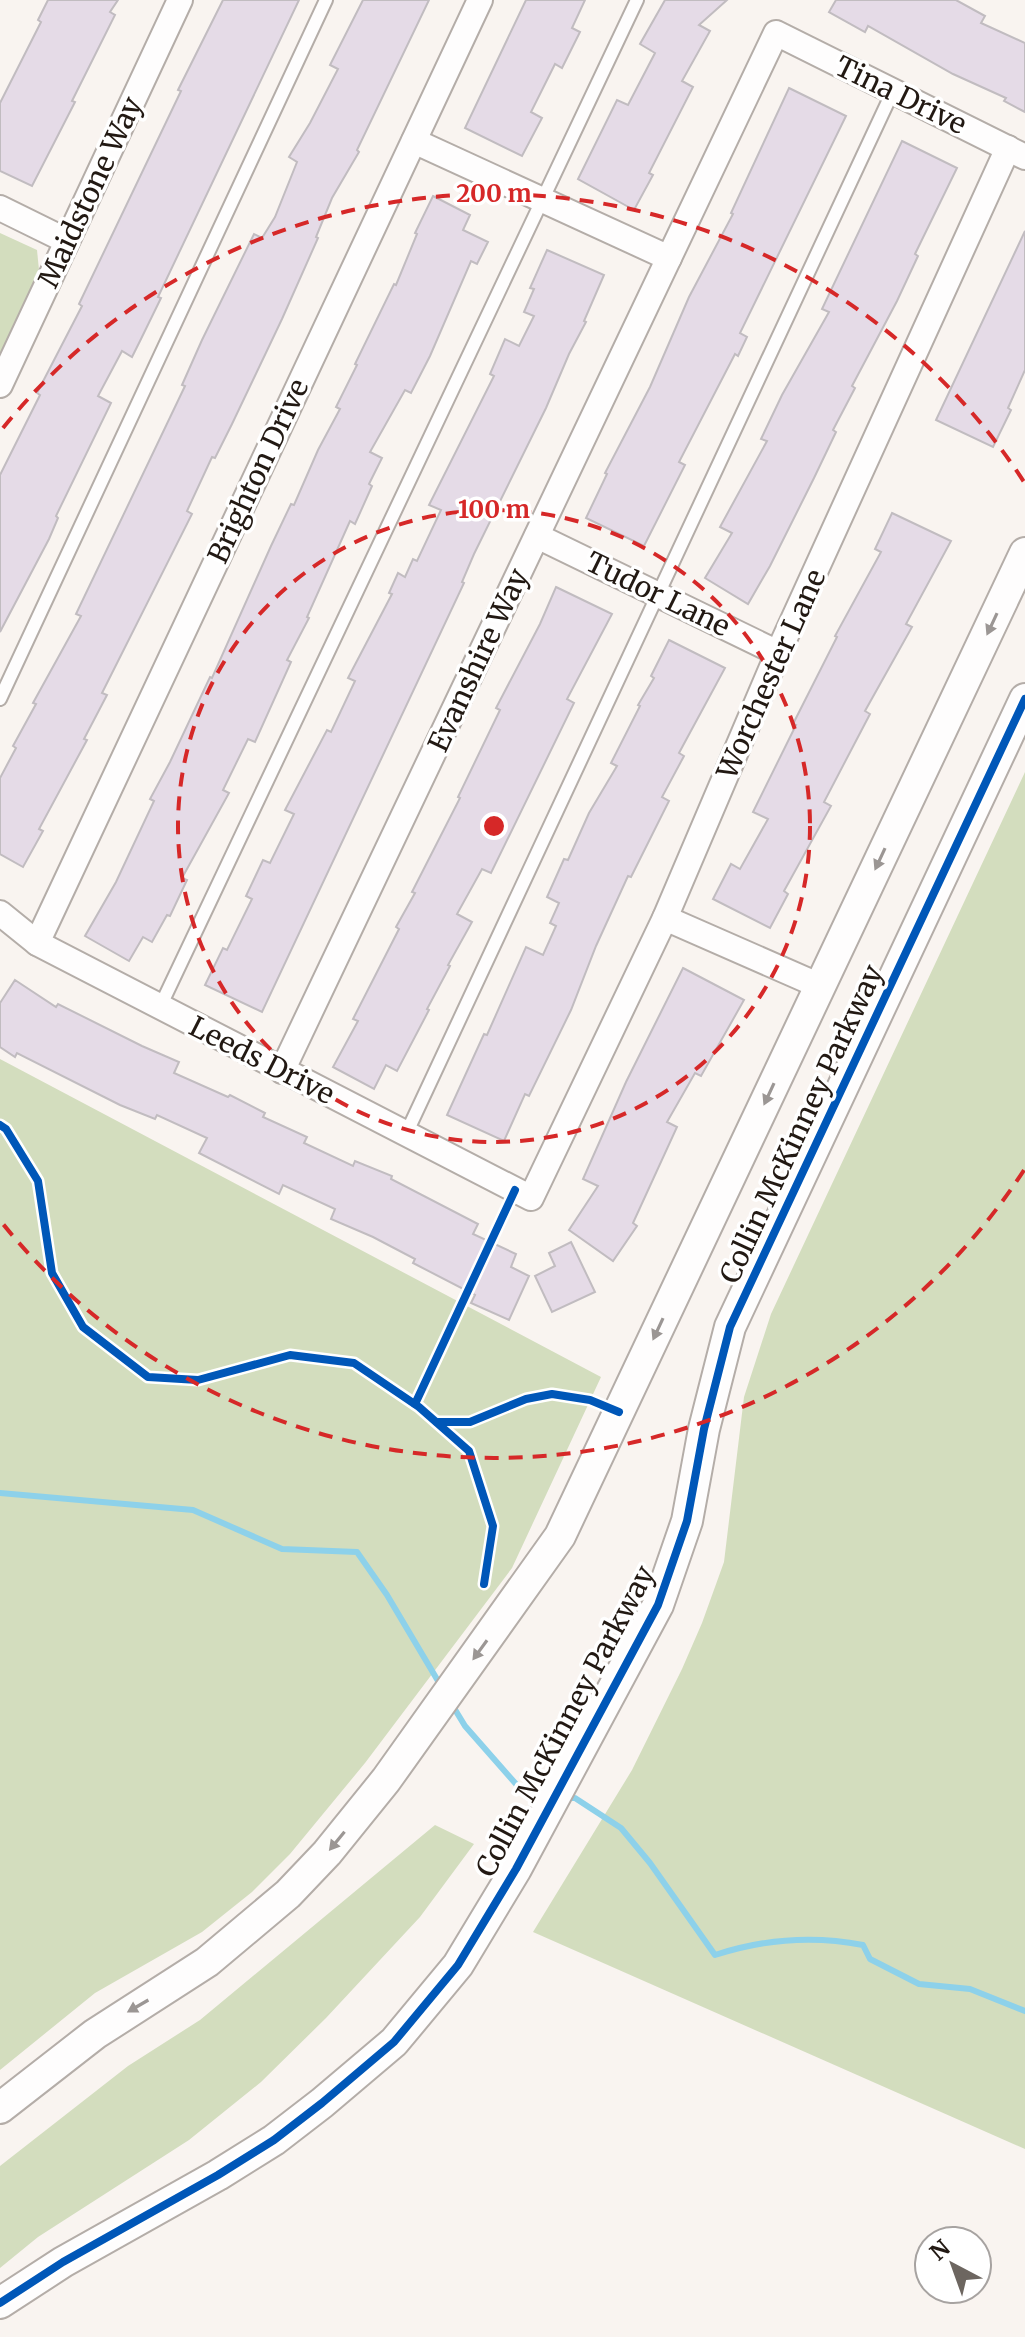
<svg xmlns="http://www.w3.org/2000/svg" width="1025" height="2337" viewBox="0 0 1025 2337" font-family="Merriweather,serif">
	<rect width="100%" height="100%" fill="#f9f4f0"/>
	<g fill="#d3ddbe">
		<polygon points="0,233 37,250 39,270 0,354"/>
		<polygon points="1025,772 1025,2149 533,1932 632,1770 682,1669 702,1623 724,1562 744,1397 771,1314"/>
		<polygon points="0,1059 601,1377 512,1568 365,1763 290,1854 252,1892 202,1932 95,1993 0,2070"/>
		<polygon points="435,1825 474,1844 420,1917 326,2018 261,2082 189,2140 38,2237 0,2268 0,2166 128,2066 200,2020"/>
	</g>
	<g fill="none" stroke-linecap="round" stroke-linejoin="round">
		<g stroke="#8dd1ea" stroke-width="6">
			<polyline points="0,1493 193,1510 282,1549 357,1552 387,1595 441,1686"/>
			<polyline points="451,1703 465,1726 523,1792 534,1797 543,1797"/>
			<path d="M567,1798H575L621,1828L650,1863L715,1955C764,1939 812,1935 863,1945L870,1959L919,1984L970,1989L1025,2011"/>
		</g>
	</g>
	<g fill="#e5dbe7" stroke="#c1bcc0" stroke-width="2">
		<polygon points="48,0 118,0 110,12 115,15 72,101 75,102 32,186 0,171 0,103 41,22 38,20"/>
		<polygon points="223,0 299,0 158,297 161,298 140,341 132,357 122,351 98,396 111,403 56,516 58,518 49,539 0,632 0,475 40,395 37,393 82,306 79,304 181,91 178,90"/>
		<polygon points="363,0 429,0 357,150 359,152 332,198 316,237 318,238 282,319 232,424 215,458 212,457 187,511 192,514 102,693 107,695 84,739 87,740 39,829 43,831 23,867 0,854 0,778 16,748 13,746 36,704 33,703 81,616 76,614 185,386 182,385 202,340 254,234 262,238 275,217 297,162 289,157 310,123 338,69 330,65"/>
		<polygon points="526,0 585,0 572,28 580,32 562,68 555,64 531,112 542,118 522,156 465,128"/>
		<polygon points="665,0 727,0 699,25 710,31 682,81 693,87 649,173 653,175 634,210 578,179 617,100 628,105 655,53 640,44"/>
		<polygon points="836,0 956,0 985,16 981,23 1025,43 1025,112 1004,101 1006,98 953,74 868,26 865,32 829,12"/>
		<polygon points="789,88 846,116 740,333 747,337 738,356 735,354 679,462 685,465 644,546 586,518 607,474 605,473 650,387 689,297 733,214 731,213"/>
		<polygon points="902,141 957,168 915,254 918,256 897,301 852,386 855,388 833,430 836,432 814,478 770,566 748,604 705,578 732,533 720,527 767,441 761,439 782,395 829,312 822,309"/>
		<polygon points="433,196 470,215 463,230 488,242 477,264 471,261 430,356 411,393 405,390 370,452 382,458 369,484 372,486 355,524 350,521 307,617 309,618 287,660 291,662 255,742 248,739 223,790 229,793 182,878 187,880 170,916 167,915 152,942 143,937 129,961 85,936 116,882 154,801 150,799 170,762 210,677 212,678 271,546 291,504 294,505 318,450 340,409 336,407 357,365 355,364 394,284 396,285 417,234 415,233"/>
		<polygon points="1025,231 1025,370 1008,408 1011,410 993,447 936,420"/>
		<polygon points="547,250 604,275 584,321 586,322 569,354 546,408 474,554 462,582 464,583 262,1012 205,985 223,948 227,950 252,899 246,896 263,860 270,863 294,814 285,810 327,730 331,732 355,681 348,678 392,594 389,593 398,573 405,577 413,559 417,561 441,510 429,505 494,376 490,374 505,339 519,346 534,316 524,312 534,289 530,288"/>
		<polygon points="892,513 951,541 906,624 912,627 865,711 870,714 824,802 831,806 784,891 788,894 770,928 713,899 731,864 740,869 768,819 753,812 796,725 793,724 837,637 835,636 881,552 875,549"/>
		<polygon points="556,587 612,614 567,699 574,703 491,873 482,869 457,914 472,922 448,965 450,966 427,1009 429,1010 397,1071 386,1065 374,1089 333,1067 358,1021 353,1019 399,929 396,927 415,893 412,892 460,798 458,797 500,710 496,708 540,624"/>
		<polygon points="669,640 725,668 679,753 684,756 662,797 669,801 631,877 628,876 596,946 571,1010 529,1096 525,1094 504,1141 447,1115 484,1034 487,1035 526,947 543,955 556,926 550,923 559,903 547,897 564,859 568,860 589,813 617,766 611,763 640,706 638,705 654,678 651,676"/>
		<polygon points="683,968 744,1000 701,1076 695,1073 667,1122 677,1127 633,1223 637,1226 613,1261 569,1230 598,1186 583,1179 626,1082"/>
		<polygon points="15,980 56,1007 58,1004 142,1046 179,1062 174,1073 228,1097 230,1095 265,1113 263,1117 307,1137 304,1143 353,1166 355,1161 392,1176 391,1179 478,1224 473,1234 516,1254 511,1267 529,1276 509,1320 471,1303 475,1295 413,1263 415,1259 373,1237 331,1219 335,1209 283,1185 279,1194 199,1153 207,1138 157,1115 155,1119 120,1105 17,1053 15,1057 0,1047 0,1003"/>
		<polygon points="571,1242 595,1292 552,1312 535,1276 555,1266 549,1253"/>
	</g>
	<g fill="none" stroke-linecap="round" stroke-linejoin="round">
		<defs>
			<g id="service">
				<polyline points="0,699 326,0"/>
				<polyline points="160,1007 637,0"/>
				<polyline points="406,1134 893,91"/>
			</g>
			<g id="minor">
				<polyline points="414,141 669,258"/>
				<polyline points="0,208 67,241"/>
				<polyline points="0,385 180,0"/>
				<polyline points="537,536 778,653"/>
				<polyline points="0,913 37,943 531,1198 665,918 778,653 1008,148"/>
				<polyline points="665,918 820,986"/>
				<polyline points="37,943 480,0"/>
				<polyline points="282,1071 776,33 1025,157"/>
			</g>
			<g id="tertiary">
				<polyline points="0,2108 95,2034 207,1962 288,1894 327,1853 386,1780 560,1536 1025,553"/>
				<polyline points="0,2303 63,2262 218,2175 274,2140 322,2103 394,2042 458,1965 516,1869 658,1605 687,1521 704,1429 730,1327 1025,699"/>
			</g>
		</defs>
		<use href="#service" stroke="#b4ada8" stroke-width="16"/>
		<use href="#minor" stroke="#b4ada8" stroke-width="28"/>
		<use href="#tertiary" stroke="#b4ada8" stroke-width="34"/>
		<use href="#service" stroke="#fefdfd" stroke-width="12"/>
		<use href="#minor" stroke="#fefdfd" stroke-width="24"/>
		<use href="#tertiary" stroke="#fefdfd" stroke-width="30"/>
		<defs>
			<g id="cycleway">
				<polyline points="0,1125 6,1129 38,1181 52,1273 83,1327 148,1377 198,1380 290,1355 354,1363 419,1407 469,1451 493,1526 484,1584"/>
				<polyline points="415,1404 515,1190"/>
				<polyline points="437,1422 470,1422 526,1399 552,1394 590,1400 619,1412"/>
				<polyline points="0,2303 63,2262 218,2175 274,2140 322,2103 394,2042 458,1965 516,1869 658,1605 687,1521 704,1429 730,1327 1025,699"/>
			</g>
		</defs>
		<use href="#cycleway" stroke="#fff" stroke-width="13"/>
		<use href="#cycleway" stroke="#0057b8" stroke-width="8"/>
	</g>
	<defs><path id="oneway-solid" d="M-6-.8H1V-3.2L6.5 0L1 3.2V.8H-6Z" transform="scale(2)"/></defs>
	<g fill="#9b9694">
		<use href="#oneway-solid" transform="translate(992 624) rotate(115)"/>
		<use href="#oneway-solid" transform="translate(880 859) rotate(115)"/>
		<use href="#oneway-solid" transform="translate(769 1094) rotate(115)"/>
		<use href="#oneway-solid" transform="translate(658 1329) rotate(115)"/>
		<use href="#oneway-solid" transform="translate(480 1650) rotate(126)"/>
		<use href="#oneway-solid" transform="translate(337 1841) rotate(129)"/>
		<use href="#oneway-solid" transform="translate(138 2006) rotate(150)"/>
	</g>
	<g fill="none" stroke="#d62828" stroke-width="4" stroke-dasharray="14 10">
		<circle cx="494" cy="826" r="316"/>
		<path d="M1024 1170A632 632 0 0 1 3 1224M3 428A632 632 0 0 1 1024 482"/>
	</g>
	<g text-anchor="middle" stroke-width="7" stroke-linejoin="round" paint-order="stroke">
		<g font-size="28" fill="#221913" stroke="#fff">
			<text transform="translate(901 95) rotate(26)" y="10">Tina Drive</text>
			<text transform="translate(90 192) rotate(-65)" y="10">Maidstone Way</text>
			<text transform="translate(258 471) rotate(-65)" y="10">Brighton Drive</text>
			<text transform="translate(658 594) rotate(26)" y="10">Tudor Lane</text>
			<text transform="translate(478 660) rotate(-65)" y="10">Evanshire Way</text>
			<text transform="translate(771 674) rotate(-66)" y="10">Worchester Lane</text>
			<text transform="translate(262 1060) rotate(27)" y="10">Leeds Drive</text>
			<text transform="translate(801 1124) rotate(-65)" y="10">Collin McKinney Parkway</text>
			<text transform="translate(565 1721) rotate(-62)" y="10">Collin McKinney Parkway</text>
		</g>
	</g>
	<circle cx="494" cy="826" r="12" fill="#d62828" stroke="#fff" stroke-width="4"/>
	<g font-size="24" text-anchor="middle" font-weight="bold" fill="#d62828" stroke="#fff" stroke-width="7" stroke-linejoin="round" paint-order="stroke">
		<text x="494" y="202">200 m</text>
		<text x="494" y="518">100 m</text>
	</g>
	<g transform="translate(953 2265) rotate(319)"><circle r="38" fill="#ffffff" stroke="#a7a3a1" stroke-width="2"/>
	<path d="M0-6L14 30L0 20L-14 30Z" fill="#6d6660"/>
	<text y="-12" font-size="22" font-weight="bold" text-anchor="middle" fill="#221913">N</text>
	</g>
</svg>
